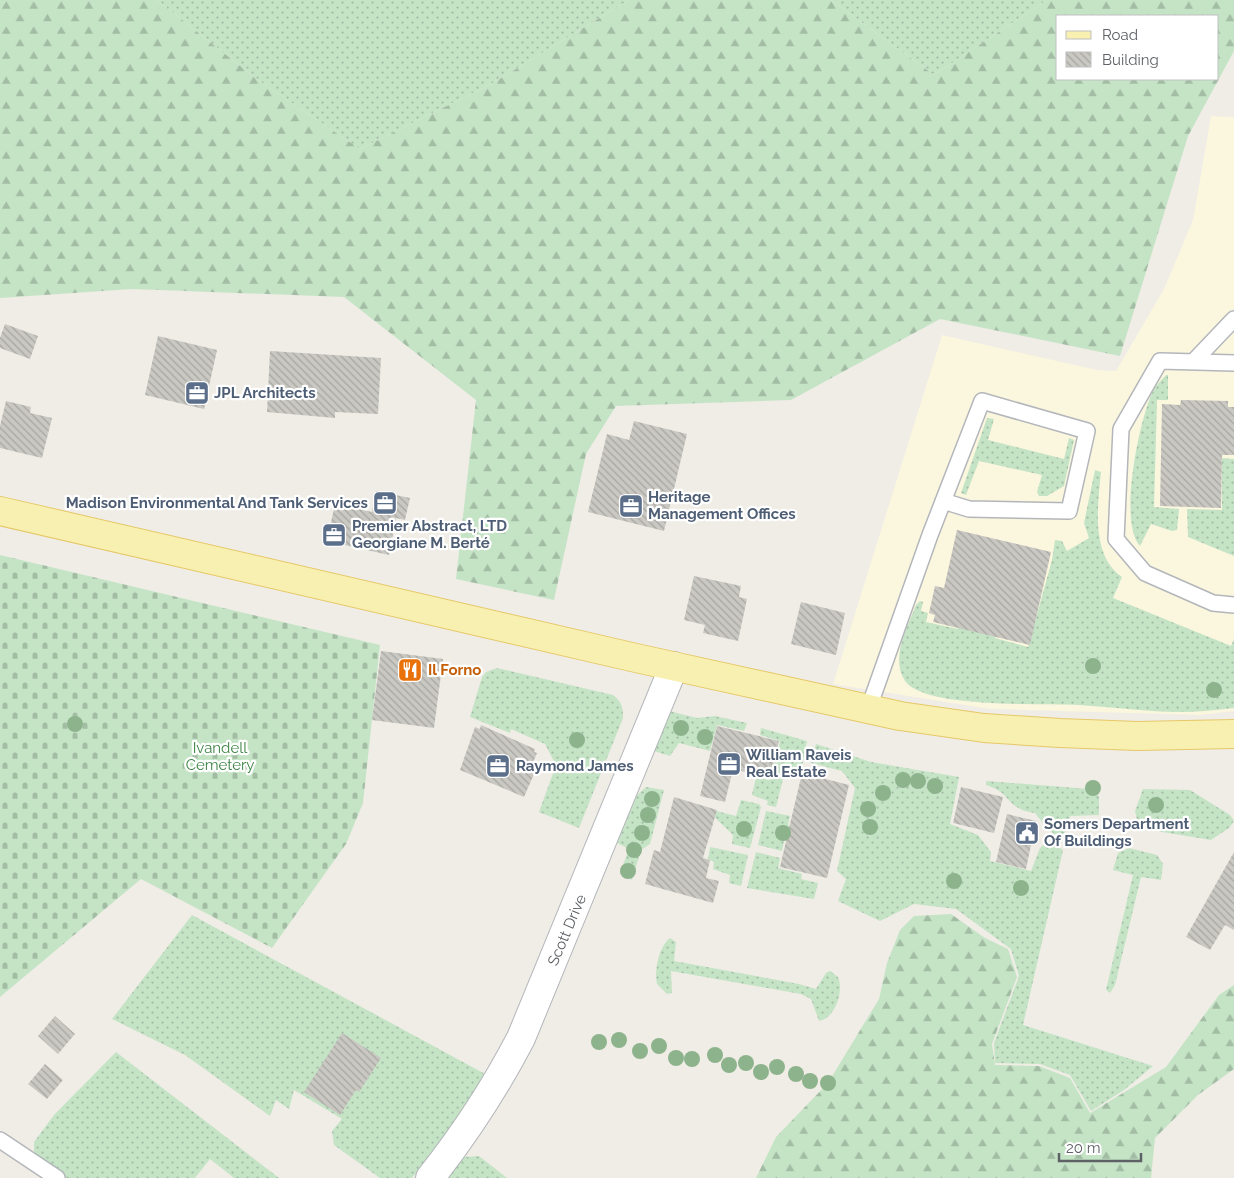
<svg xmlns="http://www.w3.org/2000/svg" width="1234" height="1178" viewBox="0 0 1234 1178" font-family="Raleway,sans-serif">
	<defs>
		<pattern id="grass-dots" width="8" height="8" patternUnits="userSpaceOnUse" patternTransform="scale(1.25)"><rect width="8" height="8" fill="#c5e4c6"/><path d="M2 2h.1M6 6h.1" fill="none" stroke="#a3bca4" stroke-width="1.8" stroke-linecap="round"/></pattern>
		<pattern id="forest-firs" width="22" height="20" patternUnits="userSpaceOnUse" patternTransform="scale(1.25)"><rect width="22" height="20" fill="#c5e4c6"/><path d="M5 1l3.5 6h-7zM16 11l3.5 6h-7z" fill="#a3bca4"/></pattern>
		<pattern id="cemetery-stones" width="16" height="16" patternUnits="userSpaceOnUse" patternTransform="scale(1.25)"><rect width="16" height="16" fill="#c5e4c6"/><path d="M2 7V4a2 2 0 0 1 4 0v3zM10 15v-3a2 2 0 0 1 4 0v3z" fill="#a3bca4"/></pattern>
		<pattern id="building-back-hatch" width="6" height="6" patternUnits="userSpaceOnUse" patternTransform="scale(1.25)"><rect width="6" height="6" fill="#cac8c2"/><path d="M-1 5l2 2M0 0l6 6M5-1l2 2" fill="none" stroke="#a7a6a1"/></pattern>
	</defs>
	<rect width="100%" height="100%" fill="#efede6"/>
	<polygon fill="#fbf6de" points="1211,116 1234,117 1234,711 1200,715 990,709 833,684 942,335 1097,370 1116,371 1164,289 1193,220"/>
	<g fill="url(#grass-dots)">
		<polygon points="157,0 629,0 493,83 360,149 258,80"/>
		<polygon points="831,0 1047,0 934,75"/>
		<path d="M1166,375H1168V400H1157L1154,507L1179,509L1177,530L1172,531L1151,524L1140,546C1118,522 1139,422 1152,393C1155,386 1161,381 1166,375Z"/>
		<polygon points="987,418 994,419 988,440 1064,459 1069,438 1074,440 1064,486 1047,496 1039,496 1037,492 1042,475 979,461 966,495 961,493"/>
		<polygon points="1222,458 1234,459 1234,556 1188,537 1187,509 1222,510"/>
		<path d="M1095,470L1101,472C1098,504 1090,555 1122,577L1113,598L1231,646L1234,639V708C1216,710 1199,712 1181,712C1147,712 1113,707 1079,705C1043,703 925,709 905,681C890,658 907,628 916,605L920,601L923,602L921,611L928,613L926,622L958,629L960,621L996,630L995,638L1028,647L1052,560L1055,540L1062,541L1067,551L1089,538L1084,523Z"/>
		<path d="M497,668L613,695C622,702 623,707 623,718L579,828L539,812L556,765L545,744L511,729L510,733L470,717L482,677L486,672Z"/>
		<polygon points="669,711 697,718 715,716 747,723 744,731 717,725 710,751 679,743 670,756 654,751"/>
		<polygon points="761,728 807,741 802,766 783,779 776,807 767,805 768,801 752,795 756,777 770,780 780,741 760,735"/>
		<polygon points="816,744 871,762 959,777 950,824 978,835 991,852 990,861 1031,871 1040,848 1048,841 1063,850 1023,1025 1153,1066 1124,1090 1091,1111 1070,1075 1040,1064 995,1063 994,1043 1019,976 1011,949 956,909 914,904 880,921 838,901 846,879 837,871 855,788 842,771 811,763"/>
		<path d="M986,781L1089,789L1099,796V815L1070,816L1063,841L1048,829L1035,813C1005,809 1013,793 986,785Z"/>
		<polygon points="646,787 664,790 650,844 641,850 632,880 620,873 629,849 617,843 637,795"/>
		<polygon points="1143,789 1190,790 1230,815 1234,821 1229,828 1211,840 1150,830 1138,824 1135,811"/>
		<polygon points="741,800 759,804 761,807 750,848 732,844 733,835 708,811 709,809 736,816"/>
		<polygon points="766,811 790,816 788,825 792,827 788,841 784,841 782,851 758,845"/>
		<polygon points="710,847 748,855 741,886 729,883 730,875 713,869 714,862 708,859"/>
		<polygon points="1129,848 1157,855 1163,864 1161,880 1141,877 1115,985 1110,993 1106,990 1133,875 1113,870 1118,853"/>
		<polygon points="756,852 780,858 778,868 802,874 801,879 818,883 814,899 747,888"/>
		<polygon points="192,915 485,1074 445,1137 412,1178 380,1178 334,1145 332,1131 342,1119 294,1090 289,1109 276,1100 270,1116 185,1055 112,1019"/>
		<path d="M670,938L676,942L674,961L799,984L816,989L826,973L830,971L838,977C844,990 836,1018 819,1021L811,999L801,994L671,971L672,993L667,994L657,984C654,971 659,946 670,938Z"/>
		<polygon points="116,1052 279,1178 234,1178 210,1159 195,1178 65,1178 34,1155 34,1142 54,1115"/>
		<polygon points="479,1156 507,1178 447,1178 464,1157"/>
	</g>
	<g fill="url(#forest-firs)" fill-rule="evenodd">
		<path d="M0,0H157L258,80L360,149L493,83L629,0H831L934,75L1047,0H1234V51L1188,136L1120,356L940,319L791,400L616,406L586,454L554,600L456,579L476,400L344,297L132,289L0,298ZM1218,16V79H1058V16Z"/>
		<polygon points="951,914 985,938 1008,949 1017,977 992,1044 995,1065 1039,1066 1070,1078 1090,1113 1166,1067 1219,995 1234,985 1234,1069 1198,1095 1155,1138 1151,1178 756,1178 776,1137 828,1083 879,999 887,963 900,930 914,916"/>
	</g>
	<polygon fill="url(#cemetery-stones)" points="0,555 380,645 363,803 346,844 272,948 141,879 0,997"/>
	<g fill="url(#building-back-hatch)">
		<polygon points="5,324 38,336 30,359 0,348 0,338"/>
		<polygon points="158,336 217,350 204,409 145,395"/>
		<polygon points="270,351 381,358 378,414 335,412 335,418 267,412"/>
		<polygon points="1181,400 1228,401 1228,407 1234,407 1234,455 1222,455 1221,508 1160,506 1162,404 1180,405"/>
		<polygon points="6,401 31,407 30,413 52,418 42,458 0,448 0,426"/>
		<polygon points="634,421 687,434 664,531 588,512 607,434 629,440"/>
		<polygon points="376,491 410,498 405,520 396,518 389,555 327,541 335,504 372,512"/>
		<polygon points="957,530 1051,552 1030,645 933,622 935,615 929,613 935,586 944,588"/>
		<polygon points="694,576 741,586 739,597 747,599 738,641 703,633 705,625 684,620"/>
		<polygon points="801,602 845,613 836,655 791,644"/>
		<polygon points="381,651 443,659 434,728 372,720"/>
		<polygon points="481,725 535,749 534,752 537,753 529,772 534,774 524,797 460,770 475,727 480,729"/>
		<polygon points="717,726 779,741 770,778 733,769 725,802 700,796"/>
		<polygon points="802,773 849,785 827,878 780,867"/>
		<polygon points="961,787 1003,797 994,833 953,823"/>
		<polygon points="674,797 717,810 703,858 710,860 706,878 719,881 713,903 645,884 654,850 660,852"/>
		<polygon points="1007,814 1036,821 1026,869 996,862"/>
		<polygon points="1234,852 1234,930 1225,925 1210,950 1186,937"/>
		<polygon points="55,1016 75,1034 58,1054 38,1036"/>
		<polygon points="342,1033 381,1058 359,1092 356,1090 340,1115 304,1092"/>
		<polygon points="45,1064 63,1080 47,1099 28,1084"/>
	</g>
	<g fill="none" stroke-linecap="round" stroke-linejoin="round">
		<defs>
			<g id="lane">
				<polyline points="1194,361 1234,319"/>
				<polyline points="1234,363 1160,361 1121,429 1116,539 1145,573 1213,603 1234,605"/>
				<polyline points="868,710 930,535 982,401 1087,431 1069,511 969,509 943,501"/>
				<polyline points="0,1140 57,1178"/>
			</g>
			<path id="street" d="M430,1178C465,1134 495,1088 521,1038L674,666"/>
			<polyline id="primary" points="0,511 636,658 900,716 984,728 1060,733 1137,736 1234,734"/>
		</defs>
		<use href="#lane" stroke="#b3b6ba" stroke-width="18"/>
		<use href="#street" stroke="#b3b6ba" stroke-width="30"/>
		<use href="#primary" stroke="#e6c868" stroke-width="30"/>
		<use href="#lane" stroke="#fff" stroke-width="15"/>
		<use href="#street" stroke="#fff" stroke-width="28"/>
		<use href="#primary" stroke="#f8f0b1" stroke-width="28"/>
	</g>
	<g fill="#8db38d">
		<circle cx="1093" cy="666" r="8"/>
		<circle cx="1214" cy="690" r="8"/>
		<circle cx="75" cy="724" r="8"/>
		<circle cx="681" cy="728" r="8"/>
		<circle cx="705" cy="737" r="8"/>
		<circle cx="577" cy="740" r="8"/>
		<circle cx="903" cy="780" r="8"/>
		<circle cx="918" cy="781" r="8"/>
		<circle cx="935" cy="786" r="8"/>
		<circle cx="1093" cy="788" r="8"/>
		<circle cx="883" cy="793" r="8"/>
		<circle cx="652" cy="799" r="8"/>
		<circle cx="1156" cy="805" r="8"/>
		<circle cx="868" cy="809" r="8"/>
		<circle cx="648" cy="815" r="8"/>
		<circle cx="870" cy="827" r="8"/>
		<circle cx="744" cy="829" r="8"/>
		<circle cx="642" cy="833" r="8"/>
		<circle cx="783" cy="833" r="8"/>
		<circle cx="634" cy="850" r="8"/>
		<circle cx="628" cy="871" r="8"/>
		<circle cx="954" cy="881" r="8"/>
		<circle cx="1021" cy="888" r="8"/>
		<circle cx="619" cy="1040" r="8"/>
		<circle cx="599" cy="1042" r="8"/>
		<circle cx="659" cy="1046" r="8"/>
		<circle cx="640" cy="1051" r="8"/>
		<circle cx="715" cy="1055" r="8"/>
		<circle cx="676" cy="1058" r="8"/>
		<circle cx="692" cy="1059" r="8"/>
		<circle cx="746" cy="1063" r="8"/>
		<circle cx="729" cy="1065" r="8"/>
		<circle cx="777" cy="1067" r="8"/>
		<circle cx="761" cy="1072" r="8"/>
		<circle cx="796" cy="1074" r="8"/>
		<circle cx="810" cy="1081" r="8"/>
		<circle cx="828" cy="1083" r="8"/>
	</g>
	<defs>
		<symbol id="office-square" viewBox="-11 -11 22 22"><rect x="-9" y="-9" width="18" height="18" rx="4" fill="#5c6f8a" stroke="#fff"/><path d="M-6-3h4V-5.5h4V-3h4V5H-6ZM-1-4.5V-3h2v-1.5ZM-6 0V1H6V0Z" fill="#fff"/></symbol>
		<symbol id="restaurant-square" viewBox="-11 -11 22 22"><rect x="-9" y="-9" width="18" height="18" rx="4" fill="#e8710a" stroke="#fff"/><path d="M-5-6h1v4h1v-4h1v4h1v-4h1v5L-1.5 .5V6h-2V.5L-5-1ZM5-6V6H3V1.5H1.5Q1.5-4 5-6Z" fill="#fff"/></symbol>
		<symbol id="civic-square" viewBox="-11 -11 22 22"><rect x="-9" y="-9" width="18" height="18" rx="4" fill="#5c6f8a" stroke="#fff"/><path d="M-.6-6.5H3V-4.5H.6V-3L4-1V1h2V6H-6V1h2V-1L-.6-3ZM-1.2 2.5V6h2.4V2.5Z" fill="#fff"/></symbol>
	</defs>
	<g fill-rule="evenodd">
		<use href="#office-square" x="183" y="379" width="28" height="28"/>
		<use href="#office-square" x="371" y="489" width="28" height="28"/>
		<use href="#office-square" x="617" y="492" width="28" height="28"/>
		<use href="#office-square" x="320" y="521" width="28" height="28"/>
		<use href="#restaurant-square" x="396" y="656" width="28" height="28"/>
		<use href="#office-square" x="715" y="750" width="28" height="28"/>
		<use href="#office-square" x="484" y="752" width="28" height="28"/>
		<use href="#civic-square" x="1013" y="819" width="28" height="28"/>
	</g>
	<g text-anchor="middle" stroke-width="4.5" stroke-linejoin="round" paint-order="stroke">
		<g font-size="15" font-weight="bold" fill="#4e5e75" stroke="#fff" text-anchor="start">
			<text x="214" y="398">JPL Architects</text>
			<text x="648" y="502">Heritage<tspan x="648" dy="17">Management Offices</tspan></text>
			<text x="368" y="508" text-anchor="end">Madison Environmental And Tank Services</text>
			<text x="352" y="531">Premier Abstract, LTD<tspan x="352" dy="17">Georgiane M. Berté</tspan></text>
			<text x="746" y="760">William Raveis<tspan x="746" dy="17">Real Estate</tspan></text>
			<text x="516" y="771">Raymond James</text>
			<text x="1044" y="829">Somers Department<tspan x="1044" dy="17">Of Buildings</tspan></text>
		</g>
		<g font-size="15" font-weight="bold" fill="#c56008" stroke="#fff" text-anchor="start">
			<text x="428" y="675">Il Forno</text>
		</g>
		<g font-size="15" fill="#3d8444" stroke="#fff">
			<text x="220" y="753">Ivandell<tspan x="220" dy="17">Cemetery</tspan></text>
		</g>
		<g font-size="15" fill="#5e6165" stroke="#fff">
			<text transform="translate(567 930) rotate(-67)" y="5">Scott Drive</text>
		</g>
	</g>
	<rect x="1056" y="15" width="162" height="65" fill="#ffffff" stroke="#bfc0c1"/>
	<rect x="1066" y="31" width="25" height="8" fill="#f8f0b1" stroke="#bfc0c1"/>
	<text x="1102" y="40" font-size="15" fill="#5e6165">Road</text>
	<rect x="1066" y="52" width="25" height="15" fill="url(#building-back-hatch)" stroke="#bfc0c1"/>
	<text x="1102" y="65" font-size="15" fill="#5e6165">Building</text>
	<path d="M1059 1153v8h82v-8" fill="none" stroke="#5e6165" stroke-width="2.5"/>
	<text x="1066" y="1153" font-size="15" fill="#5e6165" stroke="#ffffff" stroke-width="4" paint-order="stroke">20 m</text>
</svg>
